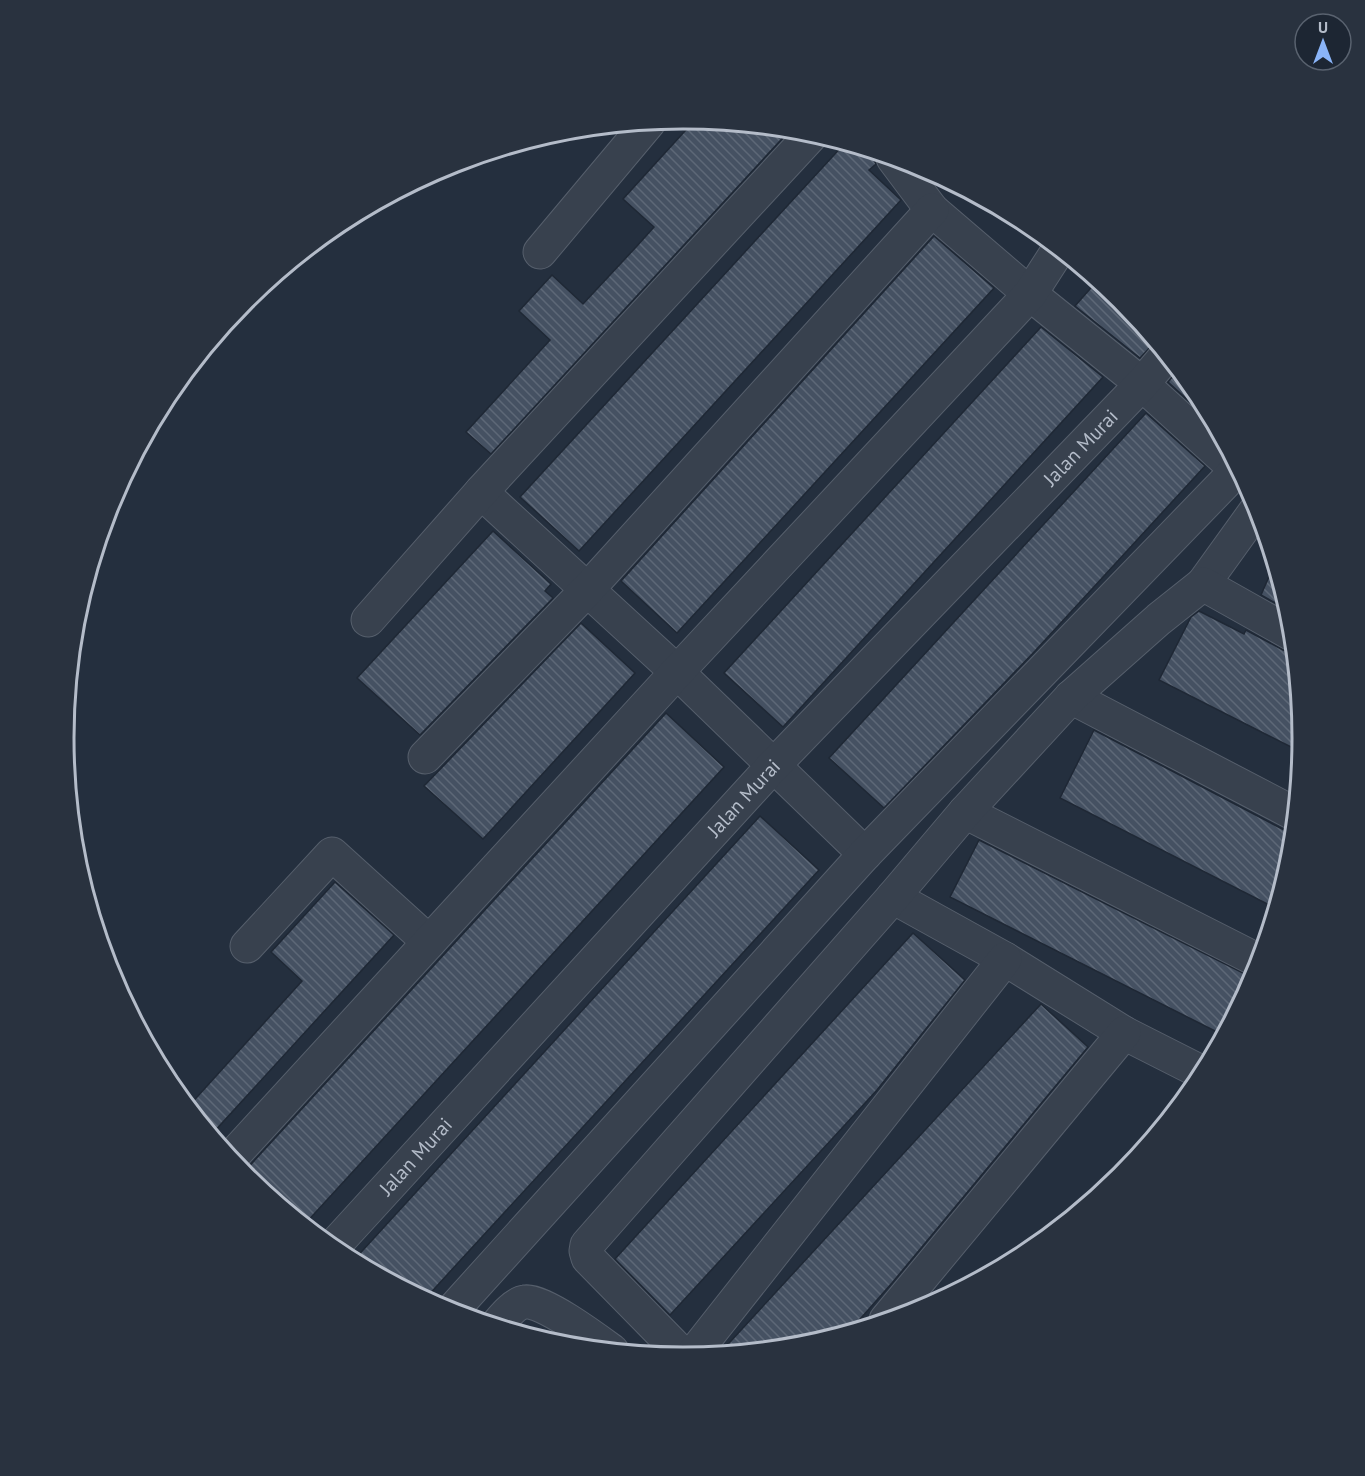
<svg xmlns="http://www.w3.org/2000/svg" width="1365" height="1476" viewBox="0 0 1365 1476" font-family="'PT Sans',sans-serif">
	<defs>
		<pattern id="building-back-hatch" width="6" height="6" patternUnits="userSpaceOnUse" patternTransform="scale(1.5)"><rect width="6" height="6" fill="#455162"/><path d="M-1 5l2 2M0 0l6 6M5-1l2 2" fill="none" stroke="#5d6877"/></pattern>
	</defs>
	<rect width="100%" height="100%" fill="#242f3e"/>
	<g fill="url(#building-back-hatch)" stroke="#1f2835" stroke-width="1.5">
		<polygon points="695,120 791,129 491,454 466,432 550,340 519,311 552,275 583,304 637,246 654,227 623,199"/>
		<polygon points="845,143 875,152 874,160 876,164 869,170 901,200 579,551 520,497"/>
		<polygon points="934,236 994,288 677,633 621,581"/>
		<polygon points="1097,281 1121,300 1155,342 1140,358 1075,306"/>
		<polygon points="1041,327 1103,377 783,727 724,673"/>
		<polygon points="1178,370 1198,394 1213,423 1168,382"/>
		<polygon points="1146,413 1205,466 1035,651 884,808 829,758"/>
		<polygon points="493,531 551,584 545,591 553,598 420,735 357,678"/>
		<polygon points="1274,565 1283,592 1288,610 1261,595"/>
		<polygon points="1199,611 1244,634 1246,630 1283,650 1294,652 1302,738 1301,752 1159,680 1191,617"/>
		<polygon points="581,623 635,673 483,839 424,786"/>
		<polygon points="666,713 724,767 304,1225 242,1174"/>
		<polygon points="1094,730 1286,831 1293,832 1290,859 1275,908 1060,798"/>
		<polygon points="760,816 819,870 457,1264 425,1299 353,1261"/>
		<polygon points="979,840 1253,978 1223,1035 950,897"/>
		<polygon points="335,882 394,935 211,1135 188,1107 302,981 271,952"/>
		<polygon points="913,933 965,980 877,1090 670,1315 615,1259"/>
		<polygon points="1041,1004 1088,1047 892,1283 861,1318 847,1332 803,1346 719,1354"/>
	</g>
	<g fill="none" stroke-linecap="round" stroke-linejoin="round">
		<defs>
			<g id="street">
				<polyline points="893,158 932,210 1030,294 1142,384 1237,470"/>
				<polyline points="540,252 649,122"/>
				<polyline points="481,492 677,672 865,854"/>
				<polyline points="1203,584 1257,509"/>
				<polyline points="368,620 481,492 813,133"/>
				<polyline points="1071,697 1295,814"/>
				<polyline points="425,757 587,590 932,210"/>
				<polyline points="965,812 1259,961"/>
				<polyline points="893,897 1005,959 1124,1033 1203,1073"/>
				<polyline points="247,946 332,854 429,942"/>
				<polyline points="230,1159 677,672 1030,294 1059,249"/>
				<path id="s1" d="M332,1248L773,766L1142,384L1166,356"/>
				<polyline points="451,1312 865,854 1238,469"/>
				<polyline points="886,1320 1124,1033"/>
				<path d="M496,1326C503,1318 515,1303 525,1302C542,1299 597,1340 612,1351"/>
				<polyline points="685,1357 588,1258 586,1251 587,1245 893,897 965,812 1071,697 1159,619 1203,584 1292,634"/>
				<polyline points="691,1357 1005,959"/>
			</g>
		</defs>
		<use href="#street" stroke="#565f6c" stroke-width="35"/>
		<use href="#street" stroke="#38414e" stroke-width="33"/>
	</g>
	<g text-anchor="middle" stroke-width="4.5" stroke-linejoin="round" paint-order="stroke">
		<g font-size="20" fill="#b4bcc9" stroke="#1d2633">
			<text dy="7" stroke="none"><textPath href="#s1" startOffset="1096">Jalan Murai</textPath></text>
			<text dy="7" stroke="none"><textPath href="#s1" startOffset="610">Jalan Murai</textPath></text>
			<text dy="7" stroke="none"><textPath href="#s1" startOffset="124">Jalan Murai</textPath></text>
		</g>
	</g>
	<path d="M0 0H1365V1476H0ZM74 738a609 609 0 1 1 1218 0a609 609 0 1 1-1218 0Z" fill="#29323f" fill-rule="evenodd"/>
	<path fill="none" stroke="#b4bcc9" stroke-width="3" d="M74 738a609 609 0 1 1 1218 0a609 609 0 1 1-1218 0Z"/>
	<g transform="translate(1323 42)"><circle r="28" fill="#1d2633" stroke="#59626f" stroke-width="1.5"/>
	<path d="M0-4.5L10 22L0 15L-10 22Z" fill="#8ab4f8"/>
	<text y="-9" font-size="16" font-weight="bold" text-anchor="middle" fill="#b4bcc9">U</text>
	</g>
</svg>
